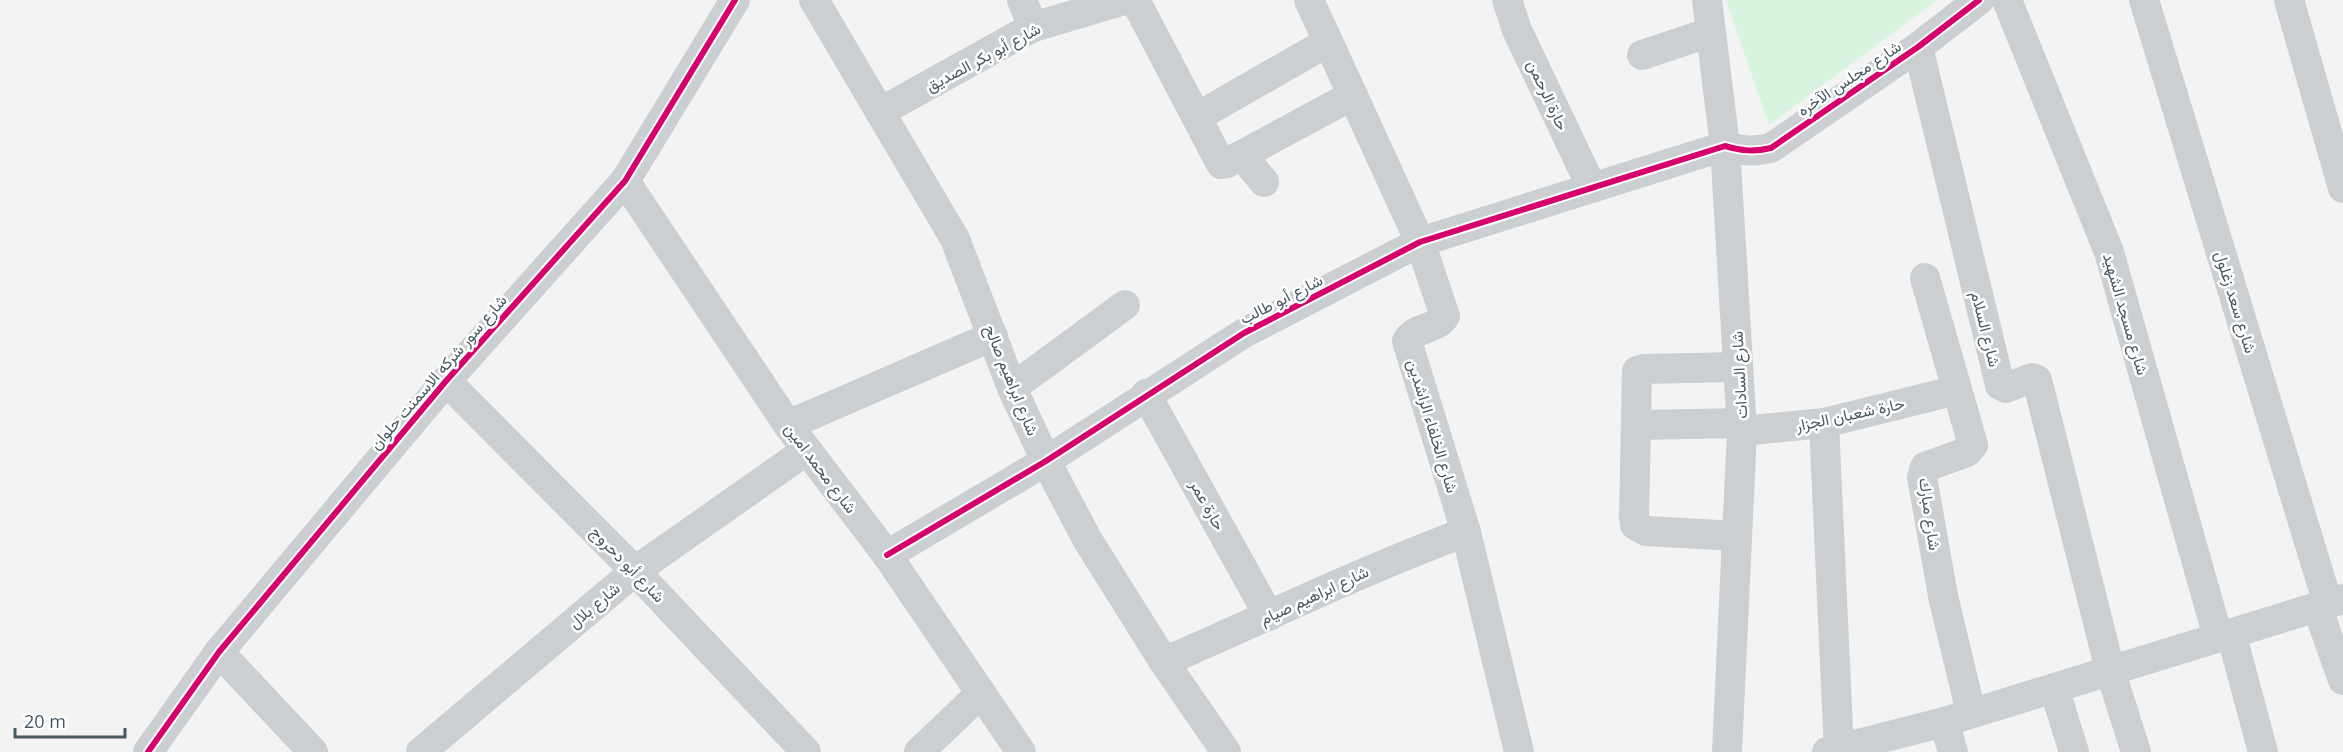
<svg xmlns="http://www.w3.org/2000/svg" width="2343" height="752" viewBox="0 0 2343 752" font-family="'Open Sans',Vazirmatn,sans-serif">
	<rect width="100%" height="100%" fill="#f3f3f3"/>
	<polygon fill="#d6f4de" points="1726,0 1937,0 1769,125"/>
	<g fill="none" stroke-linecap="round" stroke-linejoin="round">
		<g stroke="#cccfd2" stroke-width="30">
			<polyline points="814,0 955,239 1012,388 1046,461 1087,539 1164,662 1226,752"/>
			<polyline points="1022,0 1033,27"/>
			<polyline points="1135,0 1221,164 1227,163 1353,95"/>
			<path d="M1309,0L1420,242L1445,316C1437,330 1414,327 1407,341L1466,532L1519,752"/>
			<polyline points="1507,0 1517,30 1592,188"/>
			<polyline points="1707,0 1725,146 1742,431 1727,752"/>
			<polyline points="2007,0 2109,252 2218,637"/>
			<polyline points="2144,0 2328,604"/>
			<polyline points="2289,0 2343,188"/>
			<polyline points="1918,47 2000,385 2006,388 2032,378 2037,380 2110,670 2136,752"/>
			<polyline points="1642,55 1711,32"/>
			<polyline points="880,112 1033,27 1124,0"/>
			<polyline points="1197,117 1328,42"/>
			<polyline points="1242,155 1264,182"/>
			<polyline points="625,181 788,425 887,555 1021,752"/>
			<polyline points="1925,278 1973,445 1967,452 1925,467 1922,477 1943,596 1971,713"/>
			<polyline points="446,381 635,571 806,752"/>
			<polyline points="1012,388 1125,305"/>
			<polyline points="1146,394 1269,616"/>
			<polyline points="1824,423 1839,752"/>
			<polyline points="788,425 993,336"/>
			<polyline points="1636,425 1742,423"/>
			<polyline points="1742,431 1824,423 1957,390"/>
			<polyline points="1737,536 1646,531 1635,525 1634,518 1637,371 1643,369 1738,367"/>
			<path d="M887,555L1046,461L1244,333L1420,242L1725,146C1742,151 1754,152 1771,148L1918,47L1979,0"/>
			<polyline points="2317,607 2343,680"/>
			<polyline points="2231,633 2263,752"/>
			<polyline points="219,652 313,752"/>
			<path d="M1164,662C1265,618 1363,570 1466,532"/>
			<polyline points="2054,688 2074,752"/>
			<polyline points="1944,722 1953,752"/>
			<polyline points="148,752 219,652 446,381 625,181 735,0"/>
			<polyline points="421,752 635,571 807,450"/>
			<polyline points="919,752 981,693"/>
			<polyline points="1827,752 1944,722 2343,599"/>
		</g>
		<defs>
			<g id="cycleway">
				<path d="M887,555L1046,461L1244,333L1420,242L1725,146C1742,151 1754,152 1771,148L1918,47L1979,0"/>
				<polyline points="148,752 219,652 446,381 625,181 735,0"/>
			</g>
		</defs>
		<use href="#cycleway" stroke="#fff" stroke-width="10"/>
		<use href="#cycleway" stroke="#d6006c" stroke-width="6"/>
	</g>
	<g text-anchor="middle" stroke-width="5" stroke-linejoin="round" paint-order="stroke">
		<g font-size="16" fill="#485861" stroke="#fff">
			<text transform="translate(983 57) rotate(-28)" y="6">شارع أبو بكر الصديق</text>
			<text transform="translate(1849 78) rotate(-34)" y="6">شارع مجلس الآخره</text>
			<text transform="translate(1548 95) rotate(65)" y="6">حارة الرحمن</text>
			<text transform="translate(1281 299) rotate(-27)" y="6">شارع أبو طالب</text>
			<text transform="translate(2236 302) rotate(73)" y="6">شارع سعد زغلول</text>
			<text transform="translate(2126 314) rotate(74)" y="6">شارع مسجد الشهيد</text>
			<text transform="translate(1986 329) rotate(76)" y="6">شارع السلام</text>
			<text transform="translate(438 372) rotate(-49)" y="6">شارع سور شركه الاسمنت حلوان</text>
			<text transform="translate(1739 375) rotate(-93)" y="6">شارع السادات</text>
			<text transform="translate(1012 380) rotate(68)" y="6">شارع ابراهيم صالح</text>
			<text transform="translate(1850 414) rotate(-12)" y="6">حارة شعبان الجزار</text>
			<text transform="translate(1433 426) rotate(73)" y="6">شارع الخلفاء الراشدين</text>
			<text transform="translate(821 468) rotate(53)" y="6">شارع محمد امين</text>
			<text transform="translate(1208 505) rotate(61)" y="6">حارة عمر</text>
			<text transform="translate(1930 514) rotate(82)" y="6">شارع مبارك</text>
			<text transform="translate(628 564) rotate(46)" y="6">شارع أبو دحروج</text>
			<text transform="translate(1314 595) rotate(-25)" y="6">شارع ابراهيم صيام</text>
			<text transform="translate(594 605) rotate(-40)" y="6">شارع بلال</text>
		</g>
	</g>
	<path d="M15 728v9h110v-9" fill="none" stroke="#485861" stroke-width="3"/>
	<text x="24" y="728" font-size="18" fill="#485861" stroke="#ffffff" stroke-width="4.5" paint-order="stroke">20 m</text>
</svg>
